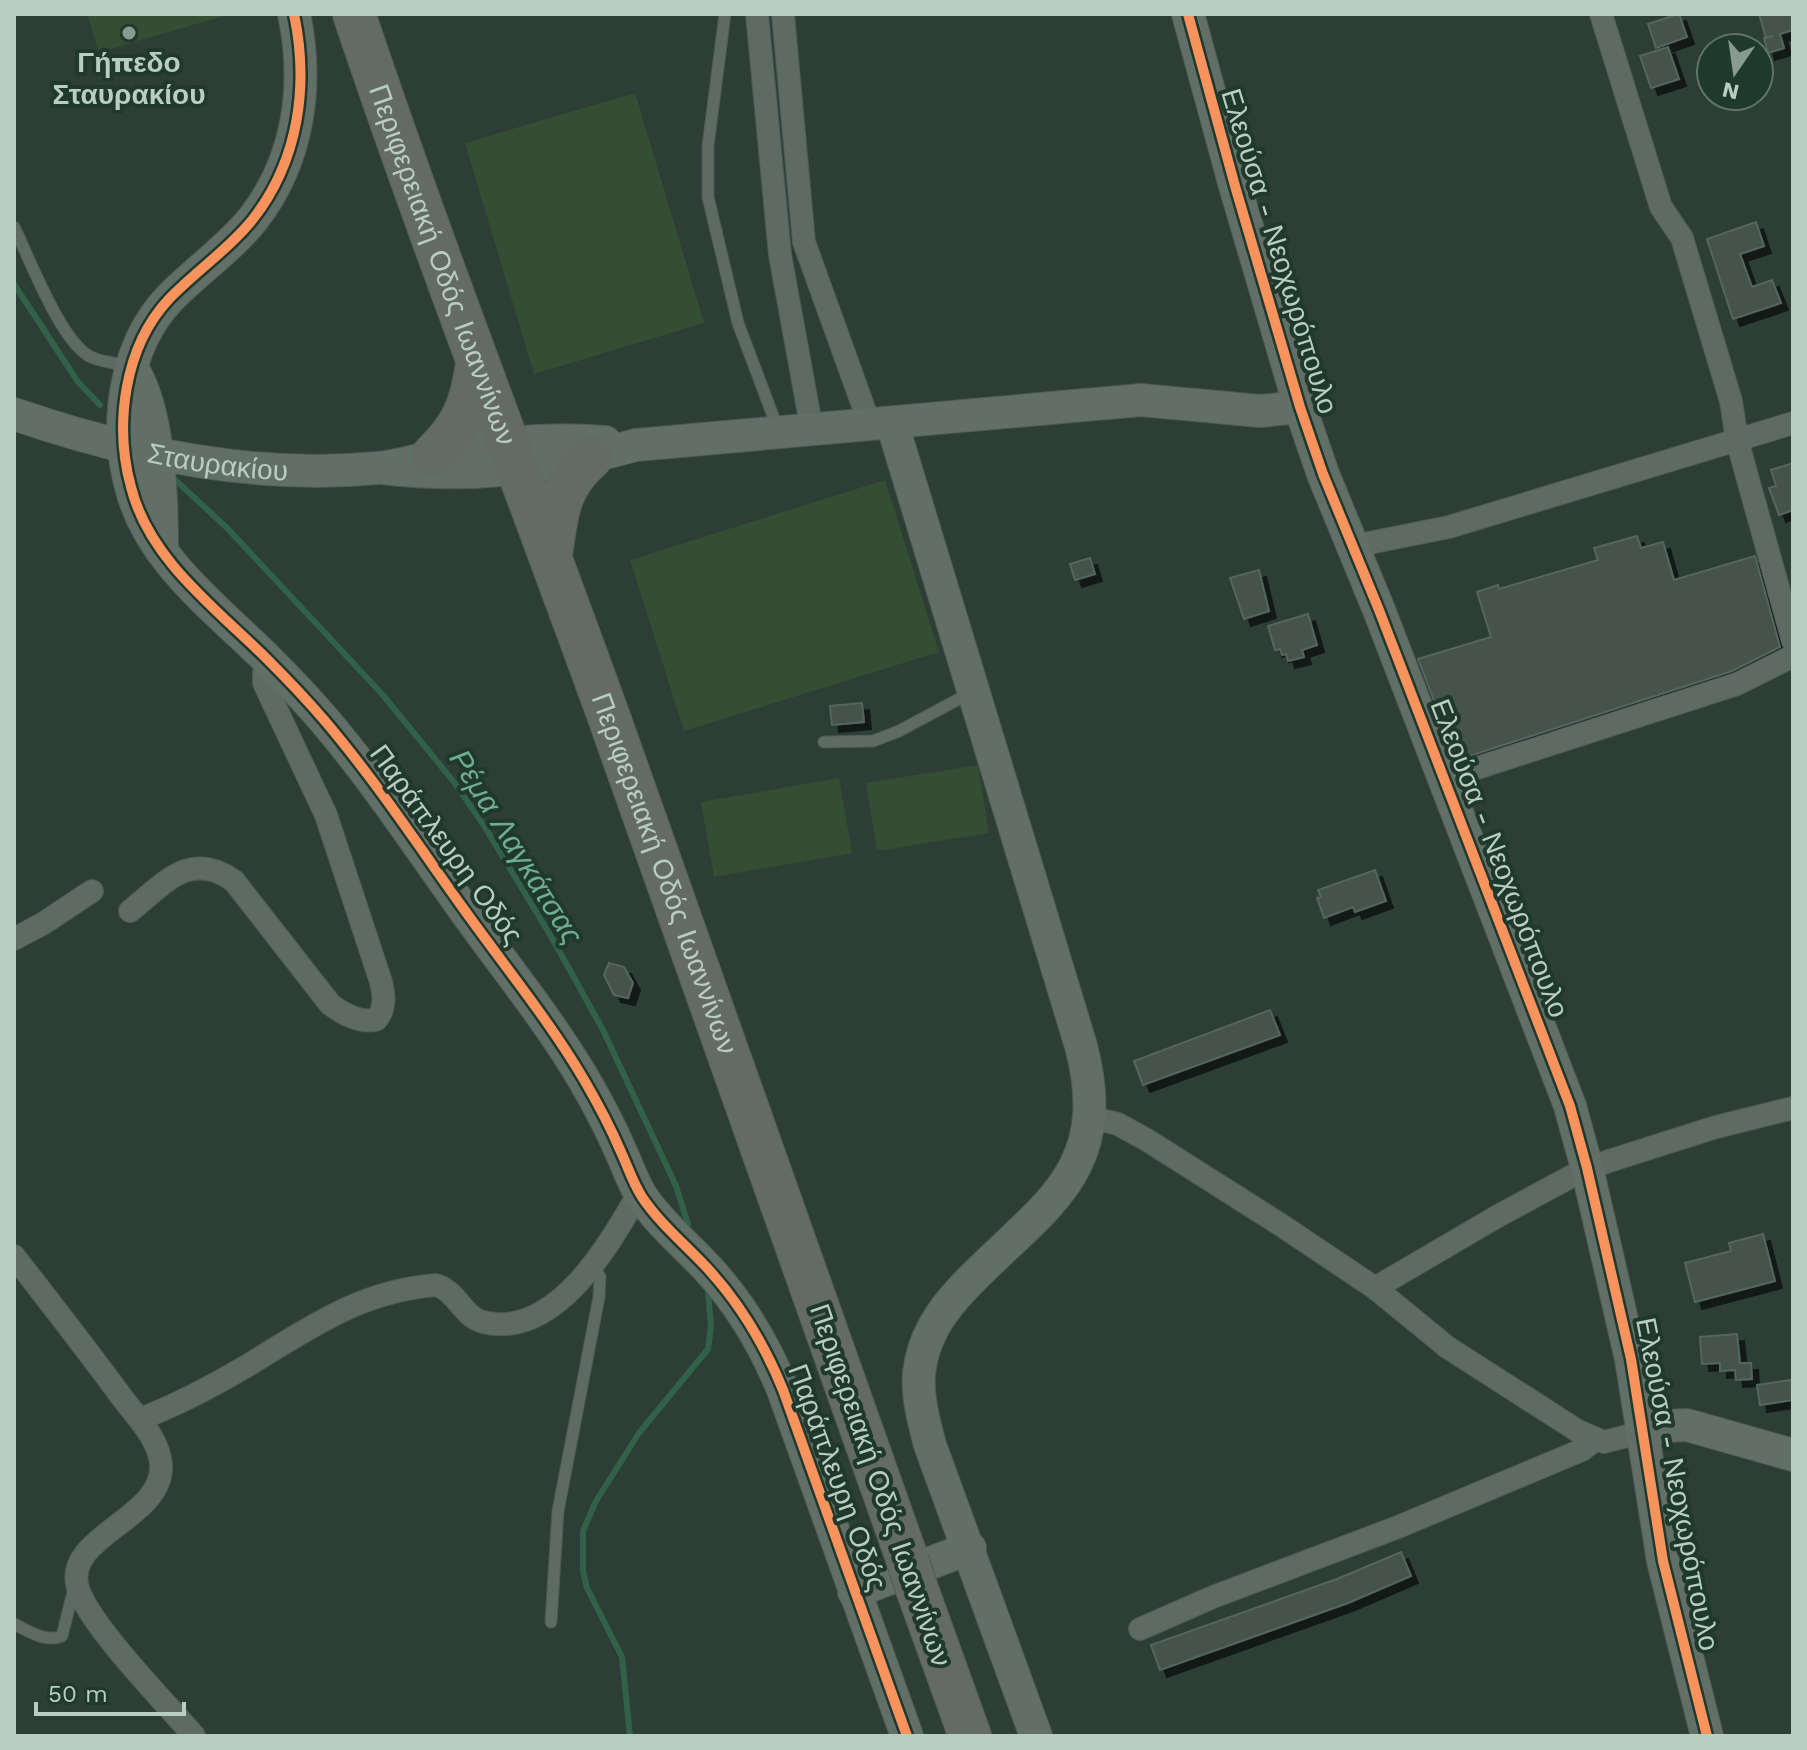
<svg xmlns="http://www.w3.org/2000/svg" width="1807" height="1750" viewBox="0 0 1807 1750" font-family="'Work Sans',sans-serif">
	<defs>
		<filter id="shadow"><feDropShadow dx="7" dy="7" stdDeviation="0" flood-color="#0009"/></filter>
	</defs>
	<rect width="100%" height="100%" fill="#2d3e36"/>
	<g fill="#344e33">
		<polygon points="87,14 231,14 99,52"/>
		<polygon points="635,93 704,323 534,374 465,143"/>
		<polygon points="885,480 939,652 684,731 630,560"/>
		<polygon points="978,765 989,833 877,851 866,783"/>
		<polygon points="839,778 852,853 714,877 701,802"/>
	</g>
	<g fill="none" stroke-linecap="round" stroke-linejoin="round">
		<g stroke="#32614a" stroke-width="6">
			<polyline points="14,284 78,382 100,405"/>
			<polyline points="170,475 228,529 382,694 454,782 483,824 552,938 603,1030 676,1186 688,1224"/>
			<polyline points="630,1736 622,1657 587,1588 583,1571 583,1531 596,1501 639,1433 708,1349 711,1326 708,1292"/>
		</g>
	</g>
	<g fill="#44524b" stroke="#55655e" stroke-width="2" filter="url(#shadow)">
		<polygon points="1679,14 1687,37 1656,48 1648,24"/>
		<polygon points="1759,14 1793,14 1793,30 1780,34 1784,48 1768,53 1764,38 1773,36 1766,38"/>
		<polygon points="1668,47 1679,79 1651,88 1640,56"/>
		<polygon points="1756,222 1764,246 1740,254 1752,287 1772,280 1781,303 1733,319 1707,239"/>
		<polygon points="1793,463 1793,510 1779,515 1769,488 1776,486 1771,470"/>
		<polygon points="1637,536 1641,548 1663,542 1674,580 1755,556 1780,647 1732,671 1457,760 1418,659 1491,637 1477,592 1498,585 1499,589 1598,560 1594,548"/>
		<polygon points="1090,558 1095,574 1075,580 1070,564"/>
		<polygon points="1259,570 1269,611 1244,619 1230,578"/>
		<polygon points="1308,614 1317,645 1302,650 1304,657 1288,661 1286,654 1282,655 1280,649 1275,650 1268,626"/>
		<polygon points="862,703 864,722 832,725 830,706"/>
		<polygon points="1375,870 1386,901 1355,912 1353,907 1324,918 1317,898 1321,897 1318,890"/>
		<polygon points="609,963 624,967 633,983 628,998 614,995 604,975"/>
		<polygon points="1270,1010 1280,1035 1143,1085 1134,1061"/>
		<polygon points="1763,1234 1775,1281 1695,1302 1685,1263 1731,1251 1729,1243"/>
		<polygon points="1737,1334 1740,1363 1751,1363 1752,1379 1736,1380 1735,1370 1720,1371 1720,1363 1702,1364 1700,1337"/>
		<polygon points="1791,1380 1793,1400 1760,1405 1757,1385"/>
		<polygon points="1401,1552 1411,1576 1348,1603 1160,1670 1151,1645 1337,1579"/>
	</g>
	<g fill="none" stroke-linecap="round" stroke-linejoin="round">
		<defs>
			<g id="lane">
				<polyline points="725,14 708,146 708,197 738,323 778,429"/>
				<path d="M14,227C29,257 61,343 91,357C101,362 116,363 128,366"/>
				<polyline points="824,742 873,741 899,731 972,692"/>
				<polyline points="551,1622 558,1511 599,1297 600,1277 594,1266"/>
				<path d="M14,1624C29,1631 45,1643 62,1636L74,1588"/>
			</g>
			<g id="street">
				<polyline points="757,14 780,255 812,430"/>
				<polyline points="783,14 804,242 870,425"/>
				<polyline points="1601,14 1661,207 1682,238 1731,401 1737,440 1793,641"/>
				<polyline points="1354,546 1449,527 1793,423"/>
				<polyline points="1443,779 1737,684 1793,656"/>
				<path d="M130,911C164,884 190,849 234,881L330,1004C343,1014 359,1023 376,1020C386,1009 384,995 381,982L326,815L264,683V673L269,661"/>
				<polyline points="14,939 44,923 92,891"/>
				<polyline points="1089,1117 1118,1124 1147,1140 1281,1225 1375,1288 1447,1347 1578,1431 1604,1442 1643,1432"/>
				<path d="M14,1256C49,1301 84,1346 118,1392C133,1414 158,1435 161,1464C165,1519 62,1536 78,1588C89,1625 166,1703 194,1736"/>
				<polyline points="1375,1288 1498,1216 1587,1168 1716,1127 1793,1108"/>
				<path d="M140,1419C177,1405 211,1387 245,1367C308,1329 359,1291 436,1285C457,1291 463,1317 483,1322C556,1340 610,1243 639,1193"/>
				<polyline points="1140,1629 1213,1597 1398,1527 1582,1450 1595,1440"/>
			</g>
			<g id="secondary">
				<path d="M294,14C309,85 299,160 253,219C229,249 196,271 169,299C124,347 114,425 131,487C149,560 217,609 268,660C288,680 307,700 325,721C375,780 418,845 463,908C503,964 548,1019 583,1078C597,1102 610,1126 621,1152C628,1167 633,1183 642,1197C660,1224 687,1246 709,1270C741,1305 765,1346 783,1390L907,1736"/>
				<polyline points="1188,14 1235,186 1300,407 1323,474 1379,610 1570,1106 1587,1168 1631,1359 1663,1561 1707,1736"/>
				<path d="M132,368C160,411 162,500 162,551"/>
				<path id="s1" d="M14,414C130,454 254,480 377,468C407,465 437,454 466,449C512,441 560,438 605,442"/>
				<path d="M892,423L1081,1046C1115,1175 1040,1207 964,1287C940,1312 923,1338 919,1373C917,1397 924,1422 930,1445L1036,1736"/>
				<path d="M381,468C468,479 552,469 636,445L1141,400L1260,411L1300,407"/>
				<polyline points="1643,1432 1667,1426 1687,1425 1793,1455"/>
				<polyline points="854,1592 970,1548"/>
			</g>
			<g id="highway">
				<path id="s2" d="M354,14C434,252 525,485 610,720C712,1000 809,1281 908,1561"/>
				<path d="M433,455C463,426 471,405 477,364"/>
				<path d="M551,555C557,514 558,486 591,458"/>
				<polyline points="917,1589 970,1736"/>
			</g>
		</defs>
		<use href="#lane" stroke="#4d5954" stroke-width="13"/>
		<use href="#street" stroke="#4d5954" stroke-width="24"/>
		<use href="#secondary" stroke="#4d5954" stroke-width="34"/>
		<use href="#highway" stroke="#4d5c55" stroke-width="44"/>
		<use href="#lane" stroke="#5e6b65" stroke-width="11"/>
		<use href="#street" stroke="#5e6b65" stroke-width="22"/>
		<use href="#secondary" stroke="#626f69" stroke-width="32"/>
		<use href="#highway" stroke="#646b67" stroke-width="42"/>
		<defs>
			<polyline id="highway-bridge" points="908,1561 917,1589"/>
		</defs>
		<use href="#highway-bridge" stroke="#4d5c55" stroke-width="44" stroke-linecap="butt"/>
		<use href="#highway-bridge" stroke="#646b67" stroke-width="42"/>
		<defs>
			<g id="cycleway">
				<path d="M294,14C309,85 299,160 253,219C229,249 196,271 169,299C124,347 114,425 131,487C149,560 217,609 268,660C288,680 307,700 325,721C375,780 418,845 463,908C503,964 548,1019 583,1078C597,1102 610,1126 621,1152C628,1167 633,1183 642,1197C660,1224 687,1246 709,1270C741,1305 765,1346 783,1390L907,1736"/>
				<polyline points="1188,14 1235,186 1300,407 1323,474 1379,610 1570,1106 1587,1168 1631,1359 1663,1561 1707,1736"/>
			</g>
		</defs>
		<use href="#cycleway" stroke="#1f392d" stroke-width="15"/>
		<use href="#cycleway" stroke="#f8935d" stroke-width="10"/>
	</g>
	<circle fill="#879b92" stroke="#1f392d" stroke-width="3" cx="129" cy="33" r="8"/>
	<g text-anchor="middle" stroke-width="8" stroke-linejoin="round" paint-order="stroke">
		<g font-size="28" font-weight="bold" fill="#b8cdc4" stroke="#1f392d">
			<text x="129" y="72">Γήπεδο<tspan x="129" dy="32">Σταυρακίου</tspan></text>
		</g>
		<g font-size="28" fill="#b8cdc4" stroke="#1f392d">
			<text transform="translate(1280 251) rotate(73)" y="10">Ελεούσα - Νεοχωρόπουλο</text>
			<text dy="10" stroke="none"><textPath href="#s2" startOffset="266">Περιφερειακή Οδός Ιωαννίνων</textPath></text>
			<text dy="10" stroke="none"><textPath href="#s1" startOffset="210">Σταυρακίου</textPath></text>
			<text transform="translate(447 844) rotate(54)" y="10">Παράπλευρη Οδός</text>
			<text transform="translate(1500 858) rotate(69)" y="10">Ελεούσα - Νεοχωρόπουλο</text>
			<text dy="10" stroke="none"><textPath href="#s2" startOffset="914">Περιφερειακή Οδός Ιωαννίνων</textPath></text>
			<text transform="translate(838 1477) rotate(70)" y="10">Παράπλευρη Οδός</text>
			<text transform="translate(1678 1484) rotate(79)" y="10">Ελεούσα - Νεοχωρόπουλο</text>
			<text transform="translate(881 1485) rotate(71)" y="10">Περιφερειακή Οδός Ιωαννίνων</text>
		</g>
		<g font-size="30" font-style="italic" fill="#70ad90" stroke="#1f392d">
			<text transform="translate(516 847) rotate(58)" y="10">Ρέμα Λαγκάτσας</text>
		</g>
	</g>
	<rect width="1807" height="1750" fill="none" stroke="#b8cdc4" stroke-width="32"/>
	<g transform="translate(1735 72) rotate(193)"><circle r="38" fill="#1f392d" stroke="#5c7469" stroke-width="2"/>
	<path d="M0-6L14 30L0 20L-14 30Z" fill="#879b92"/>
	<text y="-12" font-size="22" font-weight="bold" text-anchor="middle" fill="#b8cdc4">N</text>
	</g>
	<path d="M36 1702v12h148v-12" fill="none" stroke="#b8cdc4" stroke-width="4"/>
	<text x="48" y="1702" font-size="24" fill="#b8cdc4" stroke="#1f392d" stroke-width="6" paint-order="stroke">50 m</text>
</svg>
